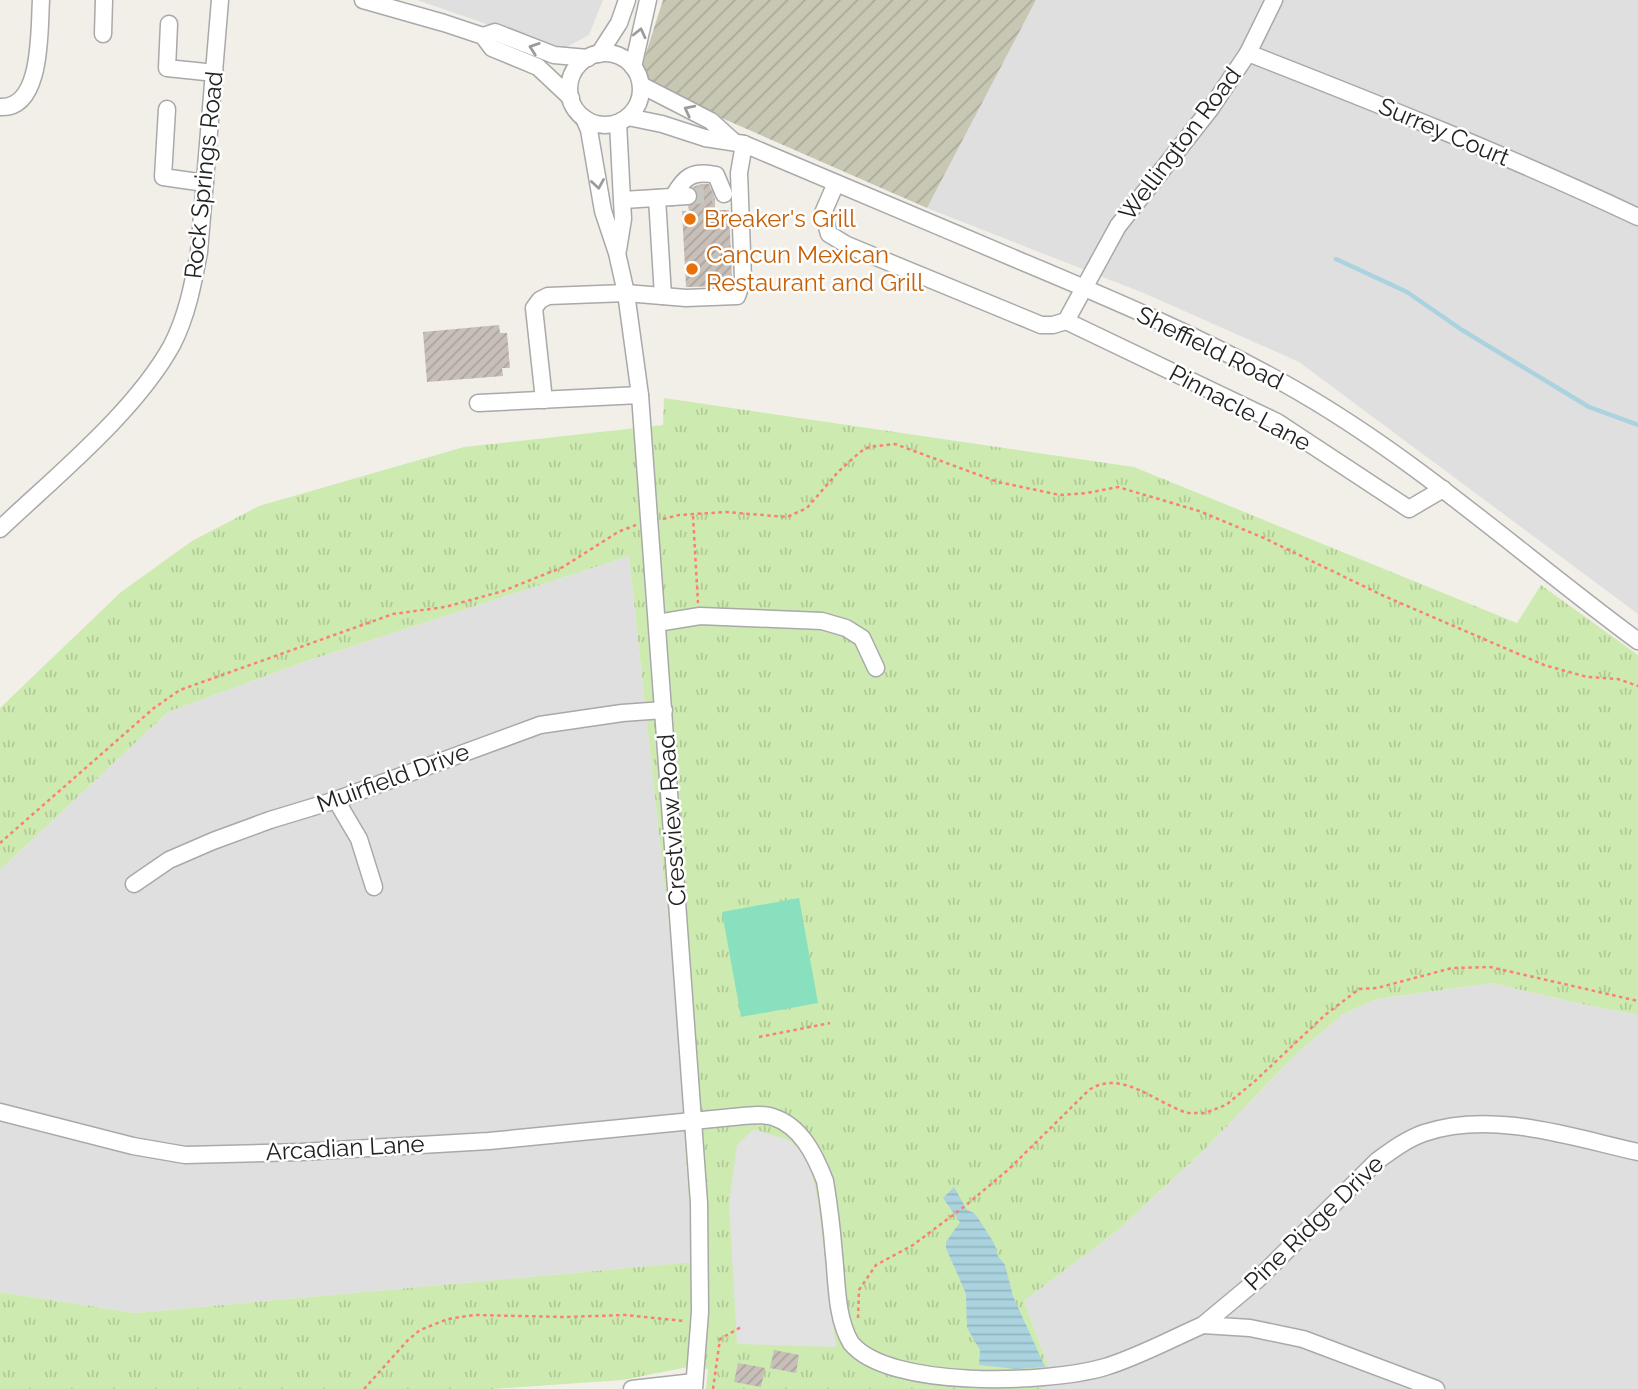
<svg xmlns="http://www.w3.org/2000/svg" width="1638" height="1389" viewBox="0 0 1638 1389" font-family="Raleway,sans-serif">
	<defs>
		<pattern id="construction-furrows" width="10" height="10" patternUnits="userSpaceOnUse" patternTransform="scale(1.75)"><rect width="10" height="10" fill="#c7c7b4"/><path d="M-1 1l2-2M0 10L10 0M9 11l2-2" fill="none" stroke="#abab9a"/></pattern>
		<pattern id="grass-tufts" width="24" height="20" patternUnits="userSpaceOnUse" patternTransform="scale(1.75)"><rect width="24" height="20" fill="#cdebb0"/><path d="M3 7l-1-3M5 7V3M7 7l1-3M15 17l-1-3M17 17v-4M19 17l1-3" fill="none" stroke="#b0c997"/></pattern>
		<pattern id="water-rules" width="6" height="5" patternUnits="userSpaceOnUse" patternTransform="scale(1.75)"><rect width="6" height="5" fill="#aad3df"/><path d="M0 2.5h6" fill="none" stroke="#92b5bf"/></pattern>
		<pattern id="building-hatch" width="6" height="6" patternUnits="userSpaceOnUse" patternTransform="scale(1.75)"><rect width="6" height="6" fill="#c7bfb8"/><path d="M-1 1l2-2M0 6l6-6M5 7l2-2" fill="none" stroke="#aba49e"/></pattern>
	</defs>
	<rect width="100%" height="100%" fill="#f2efe9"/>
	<g fill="#e0dfdf">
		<polygon points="417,0 603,0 589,35 561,50"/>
		<polygon points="1036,0 1638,0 1638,614 1299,362 1146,294 927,208"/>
		<polygon points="629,556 673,964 693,1262 135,1313 0,1292 0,870 168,712 298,664"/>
		<polygon points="1492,983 1577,1003 1638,1015 1638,1389 1042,1389 1048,1366 1024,1301 1117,1231 1203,1151 1297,1053 1343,1014 1377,999"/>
	</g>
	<polygon fill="url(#construction-furrows)" points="663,0 1036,0 927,208 637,81"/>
	<polygon fill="url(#grass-tufts)" points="664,398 1134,467 1517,623 1541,585 1638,655 1638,1015 1577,1003 1492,983 1377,999 1343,1014 1297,1053 1203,1151 1117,1231 1024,1301 1048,1366 1042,1389 706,1389 708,1369 688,1367 623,1380 492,1389 0,1389 0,1292 135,1313 693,1262 673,964 629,556 298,664 168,712 0,870 0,708 121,592 192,541 259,506 464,447 663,425"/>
	<polygon fill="#88e0be" points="799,898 818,1003 741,1017 722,912"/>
	<polygon fill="#e2e2e2" points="754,1129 791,1141 810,1163 818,1202 836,1347 737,1344 729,1203 737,1145"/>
	<polygon fill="url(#water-rules)" points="954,1187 967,1210 974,1213 978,1218 994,1243 998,1256 1005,1265 1013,1296 1045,1367 1016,1369 979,1365 980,1350 967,1328 966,1294 946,1248 946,1242 960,1222 943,1198"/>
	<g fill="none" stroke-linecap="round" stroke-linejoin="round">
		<polyline stroke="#aad3df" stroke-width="4.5" points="1336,259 1407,292 1462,330 1589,407 1638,425"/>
	</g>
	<g fill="url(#building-hatch)">
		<polygon points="701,184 709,184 715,199 715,210 729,210 732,279 729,286 686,287 682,211 689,211 688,206 697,201 698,195 693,187"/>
		<polygon points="499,325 500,333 507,333 510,368 502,368 503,376 427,382 423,332"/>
		<polygon points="774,1350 799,1355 796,1373 770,1368"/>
		<polygon points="738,1363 765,1368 761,1387 734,1382"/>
	</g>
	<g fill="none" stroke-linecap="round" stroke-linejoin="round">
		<polyline stroke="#c8c6c1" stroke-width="16" stroke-dasharray="16 8" stroke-linecap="butt" points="688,196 714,195"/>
		<defs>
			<g id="minor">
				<polyline points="363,0 444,23 483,36 492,48 538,67 571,98"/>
				<polyline points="169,24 167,68 215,73"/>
				<polyline points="103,34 104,0"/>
				<polyline points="483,36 495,32 554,55 588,58"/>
				<path d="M1248,53C1379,104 1511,157 1638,217"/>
				<circle cx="605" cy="89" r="36"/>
				<polyline points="599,54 619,23 627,0"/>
				<polyline points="633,67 648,0"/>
				<polyline points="641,85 711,121 733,141"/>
				<path d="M0,107C43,110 39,29 41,0"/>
				<polyline points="167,109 163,177 205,183"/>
				<path d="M628,117L662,124L705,138L744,144C836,183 927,221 1018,260C1109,298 1201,337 1287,385C1414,456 1521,555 1638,641"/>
				<polyline points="584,118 589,130 603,211 617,253 626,293 640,395 699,1203 700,1312 694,1389"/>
				<polyline points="836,183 823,213 829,234 847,245 1041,325 1053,325 1066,321 1118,226 1211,108 1248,53 1274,0"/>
				<path d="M673,197C684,177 692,170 716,175L724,194"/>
				<polyline points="657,198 663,296"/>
				<polyline points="623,200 688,196"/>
				<polyline points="618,250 623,219 618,123"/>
				<polyline points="1066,321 1277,422 1409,509 1443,489"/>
				<polyline points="544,400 534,308 540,300 548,296 626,293 686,298 737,296 743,279 739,173 744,144"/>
				<polyline points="478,403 640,395"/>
				<path d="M0,529C56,476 135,412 172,345C187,316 193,284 199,252L220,0"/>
				<polyline points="657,623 700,616 822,621 846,628 862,638 876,668"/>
				<polyline points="336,800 359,839 374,887"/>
				<polyline points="134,884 169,860 213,841 270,820 336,800 540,725 622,713 664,710"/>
				<path d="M0,1112L133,1146L185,1155L301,1152L489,1141L733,1117C745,1116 762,1113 773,1117C801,1126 815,1155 825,1181C829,1205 832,1230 834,1255C837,1283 836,1318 851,1343C888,1389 1047,1384 1105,1367C1138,1357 1171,1339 1203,1325"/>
				<polyline points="632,1389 694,1382"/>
				<path d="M1436,1389L1303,1339L1250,1328L1203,1325L1257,1280L1377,1161C1392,1150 1407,1139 1424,1133C1493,1110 1570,1137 1638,1152"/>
			</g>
		</defs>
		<use href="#minor" stroke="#a9a9a9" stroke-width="19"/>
		<g stroke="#fa8072" stroke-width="2.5" stroke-dasharray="3.5 3.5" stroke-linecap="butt">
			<polyline points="693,516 698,603"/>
			<polyline points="663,519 679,515 726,512 787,517 807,508 838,472 860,452 869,447 895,444 998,482 1060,495 1087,493 1118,487 1199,511 1264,538 1384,596 1544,665 1587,677 1618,679 1638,686"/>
			<polyline points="0,843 154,708 180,690 393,614 445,607 503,591 563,567 618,532 636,525"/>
			<polyline points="759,1037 830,1023"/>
			<path d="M858,1318L859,1290L876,1265L913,1245L965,1206L1009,1169L1089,1090C1122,1068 1156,1104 1188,1113H1205L1226,1105L1255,1081L1325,1015L1359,989L1377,988L1452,968L1490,967L1638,1001"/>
			<polyline points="364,1389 408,1340 420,1330 448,1319 474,1315 565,1317 625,1315 684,1321"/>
			<polyline points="713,1389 720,1339 741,1327"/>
		</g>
		<use href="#minor" stroke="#fff" stroke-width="16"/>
	</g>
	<defs><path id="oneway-chevron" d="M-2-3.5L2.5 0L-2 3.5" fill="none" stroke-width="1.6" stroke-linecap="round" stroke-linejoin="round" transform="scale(1.75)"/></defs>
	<g stroke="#9c9c9c">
		<use href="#oneway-chevron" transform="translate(640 33) rotate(-77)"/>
		<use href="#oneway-chevron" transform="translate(534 48) rotate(-161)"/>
		<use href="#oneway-chevron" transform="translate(689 110) rotate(-153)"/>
		<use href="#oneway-chevron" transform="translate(598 184) rotate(81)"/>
	</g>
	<g fill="#e8710a" stroke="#fff" stroke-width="2.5">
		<circle cx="690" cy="219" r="7"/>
		<circle cx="692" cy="269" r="7"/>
	</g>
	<g text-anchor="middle" stroke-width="5" stroke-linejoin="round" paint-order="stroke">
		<g font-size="24" fill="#222" stroke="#fff">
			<text transform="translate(1444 132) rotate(23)" y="8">Surrey Court</text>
			<text transform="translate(1180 144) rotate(-53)" y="8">Wellington Road</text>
			<text transform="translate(204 175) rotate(-84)" y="8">Rock Springs Road</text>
			<text transform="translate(1210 348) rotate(26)" y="8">Sheffield Road</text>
			<text transform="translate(1240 408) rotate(28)" y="8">Pinnacle Lane</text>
			<text transform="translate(393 778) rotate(-20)" y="8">Muirfield Drive</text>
			<text transform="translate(672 820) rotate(-94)" y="8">Crestview Road</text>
			<text transform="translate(345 1148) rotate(-3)" y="8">Arcadian Lane</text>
			<text transform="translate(1314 1223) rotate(-44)" y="8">Pine Ridge Drive</text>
		</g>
		<g font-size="24" fill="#c56008" stroke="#fff" text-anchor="start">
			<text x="704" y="227">Breaker's Grill</text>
			<text x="706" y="263">Cancun Mexican<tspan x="706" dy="28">Restaurant and Grill</tspan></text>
		</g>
	</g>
</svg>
